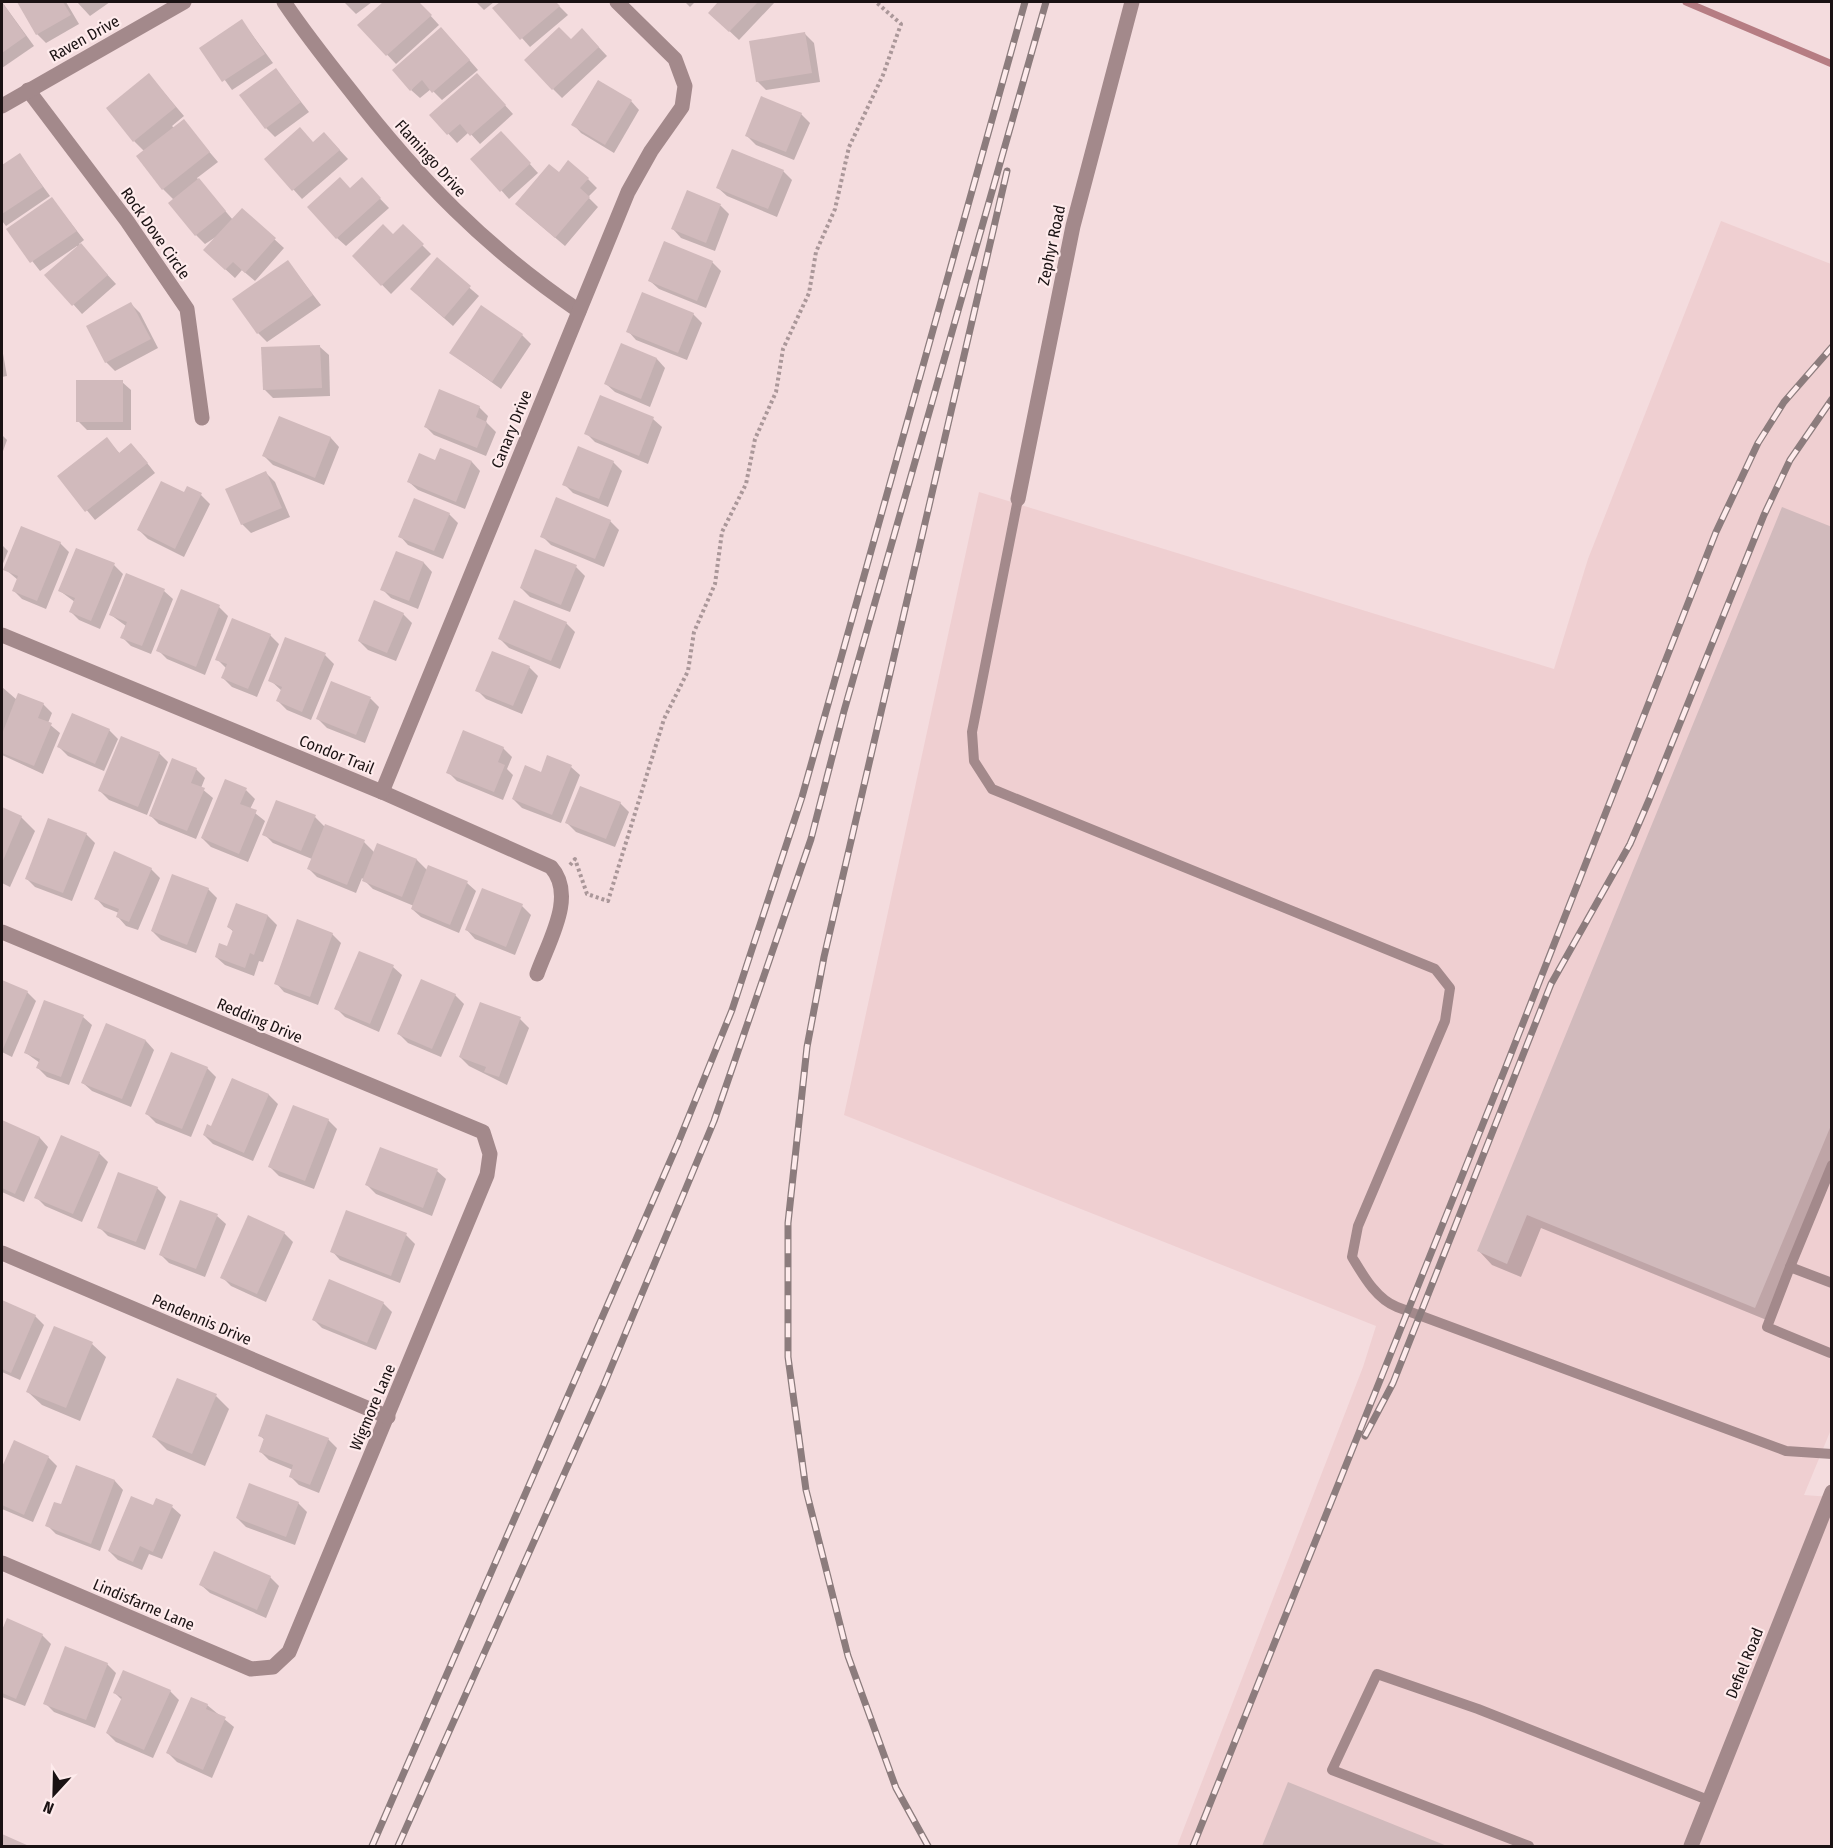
<svg xmlns="http://www.w3.org/2000/svg" width="1833" height="1848" viewBox="0 0 1833 1848" font-family="'Fira Sans Condensed',sans-serif">
	<rect width="100%" height="100%" fill="#f4dcde"/>
	<polygon fill="#efcfd1" points="1721,221 1831,264 1832,1427 1804,1495 1831,1497 1831,1846 1177,1846 1363,1367 1376,1326 844,1115 979,492 1554,669 1588,559"/>
	<g fill="#0003">
		<polygon points="2,2 34,46 2,68"/>
		<polygon points="19,2 66,2 79,24 46,43 37,34"/>
		<polygon points="77,2 110,2 90,16"/>
		<polygon points="344,2 372,2 356,14"/>
		<polygon points="385,2 418,2 439,25 396,64 359,25"/>
		<polygon points="476,2 494,2 484,10"/>
		<polygon points="502,2 555,2 568,15 530,47 495,8"/>
		<polygon points="685,2 695,2 690,7"/>
		<polygon points="720,2 775,2 739,40 710,13"/>
		<polygon points="242,21 273,63 232,90 202,48"/>
		<polygon points="805,34 814,43 820,82 766,90 757,81"/>
		<polygon points="450,38 478,70 442,100 431,89 420,98 411,90"/>
		<polygon points="591,39 607,56 562,98 553,89 571,41"/>
		<polygon points="276,70 309,112 275,137 266,128"/>
		<polygon points="149,75 184,116 172,126 174,128 183,121 218,162 197,178 233,220 242,210 284,248 255,281 242,270 235,278 214,259 222,233 205,244 196,235 174,200 163,189 144,151 134,141"/>
		<polygon points="485,83 513,114 480,144 469,132 457,143 431,115"/>
		<polygon points="631,101 639,110 614,153 581,133 573,124"/>
		<polygon points="801,114 810,123 794,160 756,145 747,136"/>
		<polygon points="510,142 538,173 509,199 501,190"/>
		<polygon points="333,143 348,159 302,199 266,159"/>
		<polygon points="20,155 50,196 6,226 2,221 2,167"/>
		<polygon points="783,171 792,180 777,217 727,196 718,188"/>
		<polygon points="588,179 597,188 588,197 598,207 565,246 526,213"/>
		<polygon points="362,180 389,208 346,246 337,238 351,190"/>
		<polygon points="687,192 721,206 729,214 715,251 681,238 673,229"/>
		<polygon points="52,199 84,240 79,244 116,284 82,314 47,275 78,247 77,246 40,271 8,230"/>
		<polygon points="403,226 431,254 391,294 354,256 393,236"/>
		<polygon points="437,260 479,296 453,326 421,298"/>
		<polygon points="288,262 321,305 267,342 258,333"/>
		<polygon points="712,262 721,271 706,308 659,289 650,281"/>
		<polygon points="131,304 140,313 158,348 115,371 106,362"/>
		<polygon points="693,314 702,323 687,360 636,340 628,331"/>
		<polygon points="522,335 531,344 501,389 451,353"/>
		<polygon points="621,345 657,359 665,368 650,407 615,392 606,384"/>
		<polygon points="320,347 329,355 330,396 273,398 264,389"/>
		<polygon points="2,348 7,376 2,377"/>
		<polygon points="122,382 131,390 131,430 87,430 78,421"/>
		<polygon points="479,407 488,416 486,422 496,432 486,456 434,435 425,426"/>
		<polygon points="280,418 331,438 339,447 324,485 273,465 264,456"/>
		<polygon points="653,419 662,427 648,464 595,442 586,433"/>
		<polygon points="2,435 7,440 2,454"/>
		<polygon points="107,439 120,454 140,454 155,473 95,520 59,477"/>
		<polygon points="436,462 472,462 480,471 465,509 418,490 409,482"/>
		<polygon points="613,462 622,471 608,507 573,493 564,484"/>
		<polygon points="266,473 275,482 290,517 251,533 242,524"/>
		<polygon points="187,488 201,495 210,504 184,557 148,539 139,530 184,494"/>
		<polygon points="449,514 458,523 443,559 408,545 400,536"/>
		<polygon points="610,521 619,530 604,567 551,545 542,536"/>
		<polygon points="1832,529 1832,1169 1769,1321 1541,1228 1521,1277 1492,1265 1479,1251"/>
		<polygon points="60,543 69,552 46,609 22,599 14,591 18,580 5,569"/>
		<polygon points="2,545 8,551 2,566"/>
		<polygon points="397,553 424,563 432,572 418,609 391,598 382,589"/>
		<polygon points="114,565 123,574 100,629 79,620 71,612 75,602 60,591"/>
		<polygon points="576,567 585,576 570,612 530,597 521,588"/>
		<polygon points="164,591 173,599 151,654 131,646 122,637 126,626 111,615"/>
		<polygon points="182,591 219,607 228,616 205,675 167,659 158,650"/>
		<polygon points="403,614 412,623 396,661 368,650 359,641"/>
		<polygon points="566,623 575,632 560,669 509,648 500,639"/>
		<polygon points="270,635 279,644 257,697 232,687 223,678 227,669 217,659"/>
		<polygon points="325,655 334,664 311,720 287,710 278,701 282,691 270,680"/>
		<polygon points="529,667 538,676 522,714 486,699 477,690"/>
		<polygon points="332,683 371,699 379,707 365,743 327,728 318,719"/>
		<polygon points="2,687 17,700 43,704 52,713 48,723 60,733 43,774 2,755"/>
		<polygon points="109,730 118,739 104,771 68,756 59,747"/>
		<polygon points="503,748 512,757 507,769 513,775 503,800 457,781 448,772"/>
		<polygon points="159,753 168,762 147,815 109,800 100,791"/>
		<polygon points="571,767 580,775 561,823 522,808 513,799 542,774"/>
		<polygon points="196,769 205,778 201,788 213,798 196,839 159,824 150,815"/>
		<polygon points="246,790 255,799 250,809 265,821 248,862 211,847 202,838"/>
		<polygon points="620,803 629,812 615,847 576,832 567,823"/>
		<polygon points="2,808 21,817 35,831 10,887 2,883"/>
		<polygon points="315,817 325,827 364,842 375,853 378,845 417,860 428,871 467,883 476,891 459,933 421,917 412,909 414,906 373,889 362,878 356,893 317,877 309,869 312,859 273,843 264,834"/>
		<polygon points="86,834 95,843 72,901 35,887 26,878"/>
		<polygon points="151,869 160,878 138,930 126,926 118,917 119,913 104,907 96,898"/>
		<polygon points="208,889 217,898 196,953 161,940 152,931"/>
		<polygon points="237,905 268,916 277,925 263,962 259,961 254,976 225,965 216,957 228,948 234,932 228,927"/>
		<polygon points="522,906 531,915 515,955 475,939 467,930"/>
		<polygon points="332,934 341,943 318,1005 284,992 276,983"/>
		<polygon points="360,953 393,967 402,975 379,1032 345,1017 336,1008"/>
		<polygon points="2,981 27,992 36,1001 12,1057 2,1052"/>
		<polygon points="455,995 464,1004 441,1057 408,1043 399,1034"/>
		<polygon points="83,1017 92,1025 69,1085 47,1077 38,1068 40,1063 26,1053"/>
		<polygon points="520,1019 529,1028 507,1085 469,1066 460,1057"/>
		<polygon points="107,1025 146,1041 154,1050 131,1107 92,1091 83,1083"/>
		<polygon points="207,1068 216,1077 191,1137 156,1123 147,1114"/>
		<polygon points="232,1079 269,1095 278,1104 253,1161 213,1144 204,1135 211,1128"/>
		<polygon points="328,1120 337,1129 314,1189 279,1176 270,1167"/>
		<polygon points="3,1122 40,1138 48,1147 24,1202 2,1192"/>
		<polygon points="99,1153 108,1162 82,1222 45,1206 36,1197"/>
		<polygon points="437,1171 446,1179 432,1216 376,1194 367,1185"/>
		<polygon points="157,1188 166,1197 145,1250 108,1236 99,1227"/>
		<polygon points="347,1212 406,1235 415,1244 400,1283 340,1260 332,1251"/>
		<polygon points="217,1216 226,1224 205,1277 169,1263 160,1254"/>
		<polygon points="284,1233 293,1242 266,1302 231,1286 222,1277"/>
		<polygon points="2,1301 35,1316 44,1325 20,1380 2,1372"/>
		<polygon points="383,1303 392,1312 376,1350 322,1328 313,1319"/>
		<polygon points="92,1344 106,1357 80,1421 42,1405 28,1392"/>
		<polygon points="216,1396 229,1409 205,1466 167,1450 154,1437"/>
		<polygon points="259,1435 328,1439 337,1448 319,1493 299,1485 290,1476 293,1470 269,1460 260,1451 265,1440"/>
		<polygon points="14,1442 48,1457 57,1466 33,1522 2,1509 2,1471"/>
		<polygon points="77,1467 115,1481 123,1490 100,1551 56,1534 47,1525 62,1506"/>
		<polygon points="298,1503 307,1512 295,1545 246,1527 237,1518"/>
		<polygon points="154,1507 172,1507 181,1515 162,1559 149,1554 142,1570 118,1560 109,1551"/>
		<polygon points="270,1577 279,1586 266,1618 210,1593 201,1585"/>
		<polygon points="7,1620 42,1635 51,1644 25,1706 2,1697 2,1634"/>
		<polygon points="107,1664 116,1673 95,1728 54,1712 45,1703"/>
		<polygon points="170,1691 179,1700 153,1758 116,1742 107,1733 122,1700 115,1693"/>
		<polygon points="207,1705 234,1727 212,1778 177,1762 168,1753"/>
		<polygon points="1289,1784 1443,1846 1263,1846"/>
	</g>
	<g fill="none" stroke-linecap="round" stroke-linejoin="round">
		<polyline stroke="#b67d83" stroke-width="7" points="1686,2 1832,64"/>
	</g>
	<g fill="#d1babc">
		<polygon points="2,2 26,36 2,53"/>
		<polygon points="17,2 63,2 71,15 36,35"/>
		<polygon points="383,2 419,2 432,15 386,56 357,25"/>
		<polygon points="500,2 556,2 560,6 520,40 492,8"/>
		<polygon points="718,2 758,2 729,32 708,13"/>
		<polygon points="242,19 265,54 222,82 199,48"/>
		<polygon points="441,27 470,60 432,93 422,80 410,91 392,70"/>
		<polygon points="559,27 571,39 582,28 599,47 552,90 524,60"/>
		<polygon points="805,32 812,73 756,82 749,41"/>
		<polygon points="276,68 301,102 265,129 239,95"/>
		<polygon points="149,73 176,107 133,142 106,108"/>
		<polygon points="477,73 506,105 470,136 460,124 447,135 429,115"/>
		<polygon points="598,80 632,100 605,145 571,125"/>
		<polygon points="761,96 802,113 786,152 745,136"/>
		<polygon points="184,119 210,152 162,190 136,156"/>
		<polygon points="300,127 313,142 324,132 340,150 292,191 264,159"/>
		<polygon points="501,131 531,163 500,192 470,159"/>
		<polygon points="732,149 784,170 768,209 716,188"/>
		<polygon points="20,153 43,187 2,214 2,165"/>
		<polygon points="568,160 589,178 580,188 590,197 555,238 515,204 549,164 559,172"/>
		<polygon points="340,177 350,188 362,177 381,198 336,239 307,207"/>
		<polygon points="199,178 226,211 195,236 168,203"/>
		<polygon points="687,190 721,204 706,243 671,229"/>
		<polygon points="52,197 77,231 30,263 6,229"/>
		<polygon points="242,208 276,238 245,273 233,262 225,270 203,250"/>
		<polygon points="383,224 393,234 403,224 424,244 381,286 352,256"/>
		<polygon points="664,241 713,261 697,301 648,281"/>
		<polygon points="81,243 108,275 72,306 44,275"/>
		<polygon points="437,257 471,286 444,318 410,289"/>
		<polygon points="288,260 313,295 257,334 232,299"/>
		<polygon points="642,292 694,313 678,353 626,332"/>
		<polygon points="131,302 151,339 105,363 86,326"/>
		<polygon points="481,305 523,334 492,382 449,353"/>
		<polygon points="621,343 657,358 641,399 604,384"/>
		<polygon points="320,345 322,388 263,390 261,347"/>
		<rect x="76" y="380" width="47" height="42"/>
		<polygon points="439,389 480,406 476,417 487,422 477,448 424,427"/>
		<polygon points="600,395 654,417 639,456 584,434"/>
		<polygon points="279,416 331,437 315,478 262,456"/>
		<polygon points="107,437 119,453 131,443 148,463 85,512 57,476"/>
		<polygon points="578,446 614,461 599,499 562,485"/>
		<polygon points="440,448 472,461 456,502 407,482 419,453 435,460"/>
		<polygon points="266,471 282,508 241,525 225,489"/>
		<polygon points="161,481 184,492 187,486 202,493 175,549 137,530"/>
		<polygon points="556,497 611,520 595,559 540,537"/>
		<polygon points="414,498 450,513 434,551 398,537"/>
		<polygon points="1782,507 1832,527 1832,1123 1755,1308 1527,1215 1507,1264 1477,1251"/>
		<polygon points="21,526 61,542 37,601 12,591 18,576 3,570"/>
		<polygon points="76,548 115,563 91,621 69,612 75,598 58,591"/>
		<polygon points="535,549 577,565 561,605 520,588"/>
		<polygon points="396,551 424,562 409,601 380,590"/>
		<polygon points="126,573 165,589 142,646 120,638 127,622 109,615"/>
		<polygon points="181,589 220,605 196,667 156,651"/>
		<polygon points="374,600 404,613 387,653 358,641"/>
		<polygon points="514,600 567,622 551,661 498,639"/>
		<polygon points="232,618 271,634 248,689 221,678 227,664 215,660"/>
		<polygon points="285,637 326,653 302,712 276,701 282,687 268,681"/>
		<polygon points="492,651 530,666 513,706 475,691"/>
		<polygon points="331,681 371,697 356,735 316,719"/>
		<polygon points="18,693 44,703 38,718 52,723 34,766 2,753 2,734"/>
		<polygon points="72,713 110,729 95,764 57,747"/>
		<polygon points="463,730 504,747 498,762 505,765 494,792 446,773"/>
		<polygon points="121,736 160,752 138,807 98,791"/>
		<polygon points="547,755 572,765 552,815 512,799 525,765 541,772"/>
		<polygon points="172,758 197,768 191,783 205,788 187,831 149,816"/>
		<polygon points="225,779 247,788 240,804 257,810 239,854 201,838"/>
		<polygon points="580,786 621,802 606,839 565,823"/>
		<polygon points="276,800 316,815 301,851 262,835"/>
		<polygon points="2,807 22,816 2,863"/>
		<polygon points="48,818 87,833 63,893 25,879"/>
		<polygon points="325,824 365,840 347,885 307,869"/>
		<polygon points="377,843 417,859 402,897 362,881"/>
		<polygon points="114,851 152,868 129,922 116,917 119,909 94,899"/>
		<polygon points="428,865 468,881 450,925 411,909"/>
		<polygon points="172,874 209,888 187,945 151,931"/>
		<polygon points="482,888 523,904 506,947 465,930"/>
		<polygon points="236,903 268,915 254,955 250,953 245,968 215,957 219,943 227,946 233,930 227,927"/>
		<polygon points="297,919 333,933 310,997 274,984"/>
		<polygon points="359,951 394,965 370,1024 334,1009"/>
		<polygon points="421,979 456,994 432,1049 397,1034"/>
		<polygon points="2,980 28,991 3,1049 2,1048"/>
		<polygon points="44,1000 84,1015 61,1077 36,1068 40,1059 24,1053"/>
		<polygon points="480,1002 521,1017 499,1077 484,1072 486,1067 459,1057"/>
		<polygon points="106,1023 146,1040 122,1099 81,1083"/>
		<polygon points="171,1052 208,1067 182,1129 145,1114"/>
		<polygon points="232,1078 269,1094 244,1153 203,1135 207,1124 211,1126"/>
		<polygon points="293,1105 329,1119 305,1181 268,1167"/>
		<polygon points="2,1120 40,1137 15,1194 2,1188"/>
		<polygon points="61,1135 100,1152 73,1214 34,1198"/>
		<polygon points="380,1147 438,1169 423,1208 365,1185"/>
		<polygon points="118,1172 158,1187 136,1242 97,1228"/>
		<polygon points="180,1200 218,1214 196,1269 159,1255"/>
		<polygon points="346,1210 407,1233 391,1276 330,1252"/>
		<polygon points="248,1215 285,1232 257,1294 220,1278"/>
		<polygon points="329,1279 384,1302 367,1343 312,1320"/>
		<polygon points="2,1300 36,1315 11,1373 2,1369"/>
		<polygon points="54,1326 93,1342 66,1408 26,1392"/>
		<polygon points="177,1378 217,1394 192,1454 152,1437"/>
		<polygon points="266,1414 329,1438 310,1485 289,1477 293,1465 259,1452 264,1438 258,1436"/>
		<polygon points="14,1440 49,1456 24,1515 2,1505 2,1467"/>
		<polygon points="76,1465 115,1480 91,1544 45,1526 54,1502 61,1504"/>
		<polygon points="249,1483 299,1502 286,1537 236,1518"/>
		<polygon points="131,1496 153,1505 156,1498 173,1505 153,1552 140,1546 133,1562 108,1551"/>
		<polygon points="214,1551 271,1576 257,1610 199,1585"/>
		<polygon points="7,1618 43,1634 16,1699 2,1693 2,1630"/>
		<polygon points="65,1646 108,1663 86,1720 43,1704"/>
		<polygon points="123,1670 171,1690 144,1750 106,1733 122,1697 113,1693"/>
		<polygon points="191,1697 208,1704 206,1709 226,1717 203,1770 166,1753"/>
		<polygon points="1288,1782 1447,1846 1262,1846"/>
		<polygon points="2,1834 29,1846 2,1846"/>
	</g>
	<g fill="none" stroke-linecap="round" stroke-linejoin="round">
		<polyline stroke="#aa9799" stroke-width="4" stroke-dasharray="3 3" stroke-linecap="butt" points="570,865 575,859 587,894 608,901 664,719 688,671 694,632 715,584 722,532 746,484 755,439 776,392 783,349 809,293 816,252 835,209 849,147 883,75 901,24 876,2"/>
		<g stroke="#a3898b" stroke-width="10">
			<path d="M1018,499L972,732L974,761L992,789L1435,969L1450,988L1445,1021L1358,1226L1352,1257C1363,1275 1376,1299 1397,1307L1786,1451L1832,1454"/>
			<polyline points="1790,1267 1832,1165"/>
			<polyline points="1830,1353 1767,1327 1790,1267 1832,1283"/>
			<polyline points="1529,1846 1332,1770 1377,1674 1478,1709 1708,1800"/>
		</g>
		<g stroke="#a3898b" stroke-width="15">
			<path d="M284,2C304,32 327,61 350,90C418,178 486,248 579,311"/>
			<polyline points="28,90 127,221 187,309 202,418"/>
			<polyline points="2,106 184,2"/>
			<polyline points="1018,499 1073,226 1132,2"/>
			<path d="M2,635L382,792L551,867C577,896 548,942 537,974"/>
			<polyline points="382,792 628,192 651,151 682,107 685,86 675,59 617,2"/>
			<polyline points="2,932 483,1132 490,1154 487,1175 289,1652 273,1667 251,1669 2,1563"/>
			<polyline points="2,1253 388,1417"/>
			<polyline points="1691,1846 1832,1492"/>
		</g>
		<defs>
			<g id="rail">
				<polyline points="1365,1436 1393,1383 1551,984 1630,844 1649,800 1764,515 1790,460 1832,399"/>
				<polyline points="372,1846 678,1143 732,1010 802,797 1025,2"/>
				<polyline points="398,1846 603,1387 714,1121 811,839 844,711 1046,2"/>
				<polyline points="928,1846 896,1788 848,1656 806,1490 788,1357 788,1223 807,1047 824,957 1007,171"/>
				<polyline points="1193,1846 1505,1069 1716,532 1758,443 1784,402 1832,347"/>
			</g>
		</defs>
		<use href="#rail" stroke="#8c7c7d" stroke-width="7"/>
		<use href="#rail" stroke="#feebec" stroke-width="4.5" stroke-dasharray="14" stroke-linecap="butt"/>
	</g>
	<g text-anchor="middle" stroke-width="4.5" stroke-linejoin="round" paint-order="stroke">
		<g font-size="16" fill="#1a1213" stroke="#feebec">
			<text transform="translate(84 38) rotate(-29)" y="6">Raven Drive</text>
			<text transform="translate(431 158) rotate(48)" y="6">Flamingo Drive</text>
			<text transform="translate(156 233) rotate(55)" y="6">Rock Dove Circle</text>
			<text transform="translate(1051 245) rotate(-78)" y="6">Zephyr Road</text>
			<text transform="translate(511 429) rotate(-68)" y="6">Canary Drive</text>
			<text transform="translate(337 754) rotate(22)" y="6">Condor Trail</text>
			<text transform="translate(260 1020) rotate(23)" y="6">Redding Drive</text>
			<text transform="translate(202 1319) rotate(23)" y="6">Pendennis Drive</text>
			<text transform="translate(372 1407) rotate(-67)" y="6">Wigmore Lane</text>
			<text transform="translate(144 1604) rotate(23)" y="6">Lindisfarne Lane</text>
			<text transform="translate(1744 1663) rotate(-68)" y="6">Defiel Road</text>
		</g>
	</g>
	<rect width="1833" height="1848" fill="none" stroke="#1a1213" stroke-width="6"/>
	<g transform="translate(54 1794) rotate(202)" stroke="#feebec" stroke-width="4.5" paint-order="stroke">
	<path d="M0-4.5L10 22L0 15L-10 22Z" fill="#1a1213"/>
	<text y="-9" font-size="16" font-weight="bold" text-anchor="middle" fill="#1a1213">N</text>
	</g>
</svg>
